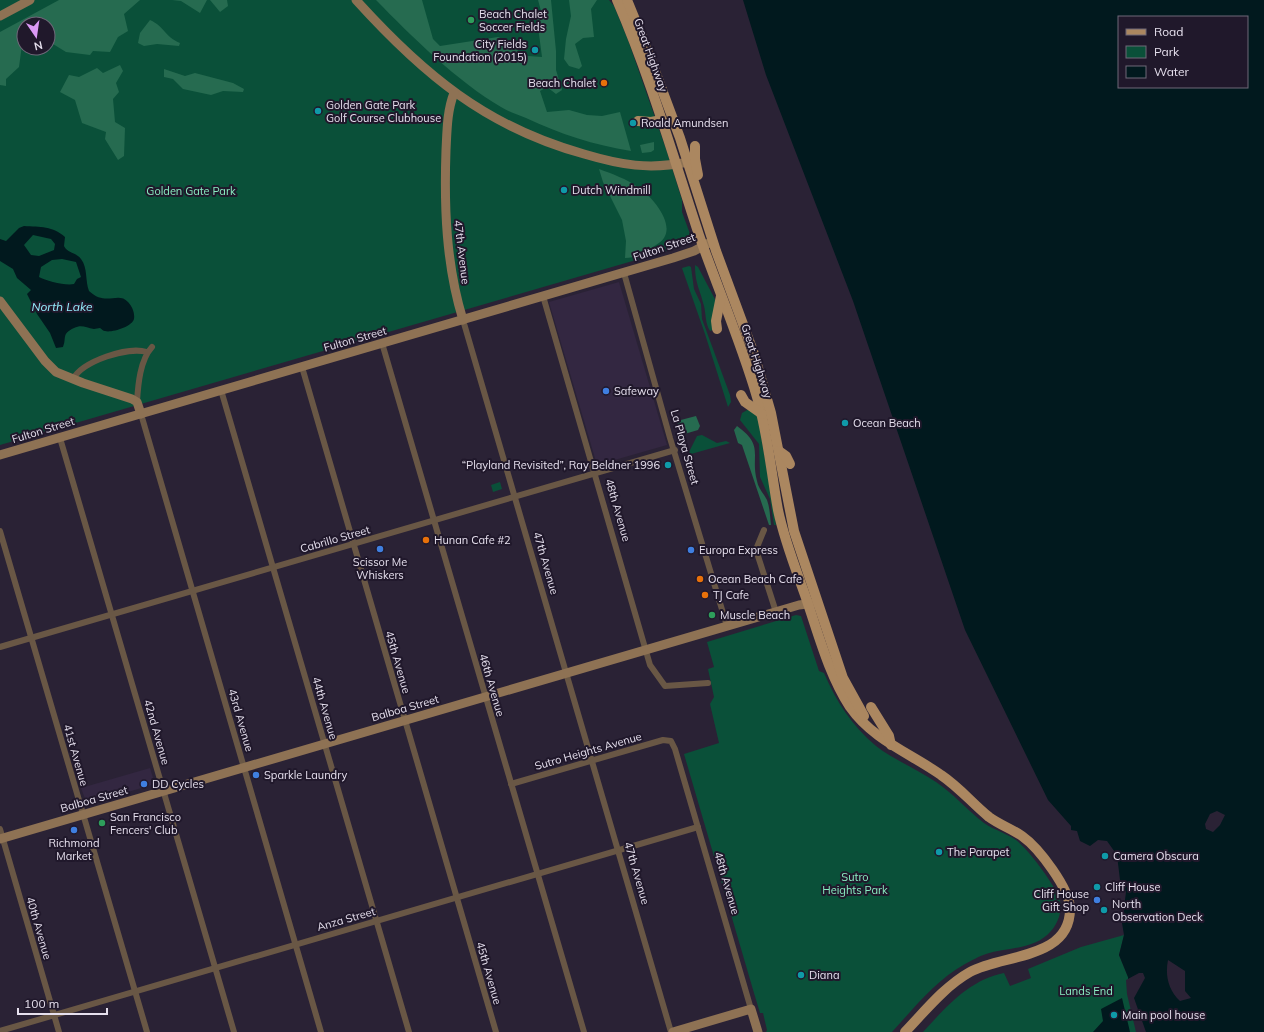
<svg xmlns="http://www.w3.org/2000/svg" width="1264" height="1032" viewBox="0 0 1264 1032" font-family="Mulish,sans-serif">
	<rect width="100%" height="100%" fill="#2a2235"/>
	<g fill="#332741">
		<polygon points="619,282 667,445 597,465 549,302"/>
		<polygon points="150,768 155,784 87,804 81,788"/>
	</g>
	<g fill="#0a5039" fill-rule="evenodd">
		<path d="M0,0H609L614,6L628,40L667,152L682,200V212L693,242L667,251L0,445ZM24,24H48V48H24Z"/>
		<path d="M695,265L698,267L717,303L715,329L710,331C705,323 706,314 704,306C700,289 695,284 695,265Z"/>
		<polygon points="689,266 691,267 694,289 701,304 702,319 730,395 731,402 728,407 705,334 683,271 682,268"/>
		<polygon points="749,409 758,417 776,525 774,525 770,499 760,477 759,444 740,420 742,413"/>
		<polygon points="702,435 717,443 726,441 730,443 691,454 689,452 697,436"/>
		<polygon points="500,482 502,489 493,492 491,485"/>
		<path d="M796,615L801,616L819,671L824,673C836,701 852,726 876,746C894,760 917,769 936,782C954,794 967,810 984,823C994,830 1006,833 1016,840C1028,849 1057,887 1060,901C1062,912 1058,923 1051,931C1035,950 1008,947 986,954C979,956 971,961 965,964C936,980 914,1008 892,1032H766L767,1030L763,1013H760L754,993L684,754L719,743L710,704L714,697L708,669L714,667L707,642Z"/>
		<path d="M1124,935L1119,955L1128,977V987L1138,1032H923C946,1007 969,980 1004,973L1010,986L1031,978L1028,969L1081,947Z"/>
	</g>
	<g fill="#266b50">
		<polygon points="59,0 140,0 124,14 128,31 118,37 110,52 93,51 90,55 66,52 53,44 48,45 48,24 24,24 24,45 22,45 19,67 6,79 6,86 0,85 0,32"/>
		<polygon points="172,0 207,0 200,13 181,1"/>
		<polygon points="210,0 227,0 228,6 220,12"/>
		<path d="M376,0H422L433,39L440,46L498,37L510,42L520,53L528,56L542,57L537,19L541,11L538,0H551L556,51V70L562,90L556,94L547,87L540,91L547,112L569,110L587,115L602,116L620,112L631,151C594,145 560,134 526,118C518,115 509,112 501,107C458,82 411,36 376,0Z"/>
		<polygon points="569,0 597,0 591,9 594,37 583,38 575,44 582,66 579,69 569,66 564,59 566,39 571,16"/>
		<path d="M150,20C165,27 164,36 180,43L179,46L157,44L144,46L138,43L140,33Z"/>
		<polygon points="120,65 123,71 116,83 119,92 113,99 115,122 125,128 124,156 118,160 105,139 106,132 82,123 75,100 60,92 69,75 79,77 97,68 103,73"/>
		<polygon points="164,69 185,76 195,73 233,83 244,89 243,92 223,91 211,95 183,89 173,79 164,77"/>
		<polygon points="654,142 654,150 651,152 642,153 640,145"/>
		<path d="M599,169C613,174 626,179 638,187C654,198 682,231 656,245C647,251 636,258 625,258L626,241L622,220L603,182Z"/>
		<polygon points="696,416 700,426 698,430 681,435 677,421"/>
		<path d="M737,426C765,446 750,455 757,481C758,488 764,494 767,500C770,508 770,517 771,525H769L742,445L738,443L734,430Z"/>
	</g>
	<g fill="#01191e" fill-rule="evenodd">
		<path d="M743,0H1264V1032H1138L1128,987V977L1119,955L1124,935L1122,923L1126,892L1120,880L1117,855L1107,841L1098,840L1090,846L1080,841L1077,831L1071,830V826L1048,800L965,630L853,301L766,75ZM1119,17H1247V87H1119ZM1217,811L1225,815L1220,825L1213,832L1206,829L1205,824L1210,814ZM1168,960L1185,971V991L1191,998L1180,1001C1168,990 1165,975 1168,960Z"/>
		<path d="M24,226C40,227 53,226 65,237L64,246C68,254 76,252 81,259C88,268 85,281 89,291C106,307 118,291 128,302C132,306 135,313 134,319C132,327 111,333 105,331C103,331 102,329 100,328C98,328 96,329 94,329C86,328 82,324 74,328C61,334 67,338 63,347L56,348L50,333L37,314L27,294L31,290L17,278L13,269L0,261V239L6,241L19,228ZM33,235L51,239L55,244L54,250L39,256L31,255L24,245ZM62,259L76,262L81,277L77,279L74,284C66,286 46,281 39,277L41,267L52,260Z"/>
		<polygon points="1122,998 1130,1032 1093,1032 1103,1021 1101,1009"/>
	</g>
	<polygon fill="#2a2235" points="1139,973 1143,973 1145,978 1134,998 1146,1032 1136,1032 1127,994 1126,980"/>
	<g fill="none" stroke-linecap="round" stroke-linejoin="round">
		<g stroke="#695745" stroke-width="6">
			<polyline points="624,273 670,438 727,626"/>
			<polyline points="543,296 650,665 665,686 708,683"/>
			<polyline points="463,320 671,1032"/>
			<polyline points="382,343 584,1032"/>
			<polyline points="302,367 496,1032"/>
			<path d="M73,379C83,361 128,346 147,352"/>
			<polyline points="221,390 409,1032"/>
			<path d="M137,402C138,385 140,360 152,347"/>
			<polyline points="141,414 321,1032"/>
			<polyline points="60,438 234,1032"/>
			<polyline points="764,530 757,547 757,553 776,612"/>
			<polyline points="0,531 147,1032"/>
			<polyline points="0,647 675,450"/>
			<polyline points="511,784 663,740 671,741 675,749 751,1009"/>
			<polyline points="0,829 59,1032"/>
			<polyline points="0,1031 698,827"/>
		</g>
		<g stroke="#8e7254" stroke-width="9">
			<path d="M356,0C423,74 486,127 584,154C621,165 649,170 688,162"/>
			<polyline points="0,16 30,0"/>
			<path d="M454,93C447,111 447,131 446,150C444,207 446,265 463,320"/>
			<polyline points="0,301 45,361 56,372 83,383 132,399 137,402 141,414"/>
			<polyline points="0,455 673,258 694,251 709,243"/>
			<polyline points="0,839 799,605 815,603"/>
			<polyline points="673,1032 751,1009 758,1032"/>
		</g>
		<g stroke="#ab8760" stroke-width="10">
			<path d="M617,0C650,76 673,156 699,235C718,289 741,342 757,397C768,434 771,472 778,510C784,539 795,567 805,595C818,632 828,673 850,707C873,740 910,753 941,775C959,787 973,804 989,817C1000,825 1012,829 1022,836C1039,848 1070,889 1070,909C1070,960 1002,954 970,972C945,986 925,1011 905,1032"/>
			<polyline points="627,0 645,44 680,138 716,251 754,354 771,413 794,531 843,678 864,716"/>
			<polyline points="638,121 651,122 662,120"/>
			<polyline points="695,146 695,159 698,175"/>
			<polyline points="717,329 716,321 721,296"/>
			<polyline points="741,395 745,402 762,414"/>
			<polyline points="779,451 786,456 790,464"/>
			<polyline points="871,707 889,736 891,745"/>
		</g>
	</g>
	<g fill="#2e9e5b" stroke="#20182b" stroke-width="1.5">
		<circle cx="471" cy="20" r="4"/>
		<circle cx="712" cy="615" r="4"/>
		<circle cx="102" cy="823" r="4"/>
	</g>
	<g fill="#0f9aa8" stroke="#20182b" stroke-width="1.5">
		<circle cx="535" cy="50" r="4"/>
		<circle cx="318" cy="111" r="4"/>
		<circle cx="633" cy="123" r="4"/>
		<circle cx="564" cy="190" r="4"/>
		<circle cx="845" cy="423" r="4"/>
		<circle cx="668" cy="465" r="4"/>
		<circle cx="939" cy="852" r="4"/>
		<circle cx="1105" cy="856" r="4"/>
		<circle cx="1097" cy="887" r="4"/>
		<circle cx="1104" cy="910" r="4"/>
		<circle cx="801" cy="975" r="4"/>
		<circle cx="1114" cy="1015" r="4"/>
	</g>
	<g fill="#e8710a" stroke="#20182b" stroke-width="1.5">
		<circle cx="604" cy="83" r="4"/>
		<circle cx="426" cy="540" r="4"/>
		<circle cx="700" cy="579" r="4"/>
		<circle cx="705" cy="595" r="4"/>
	</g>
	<g fill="#3f7fe0" stroke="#20182b" stroke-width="1.5">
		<circle cx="606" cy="391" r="4"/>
		<circle cx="380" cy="549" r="4"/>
		<circle cx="691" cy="550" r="4"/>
		<circle cx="256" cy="775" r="4"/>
		<circle cx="144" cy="784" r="4"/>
		<circle cx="74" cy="830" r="4"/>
		<circle cx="1097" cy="900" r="4"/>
	</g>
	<g text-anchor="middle" stroke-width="4" stroke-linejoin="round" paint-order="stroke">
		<g font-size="11" fill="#e6e0ee" stroke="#20182b" text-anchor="start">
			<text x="479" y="18">Beach Chalet<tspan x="479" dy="13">Soccer Fields</tspan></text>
			<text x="527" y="48" text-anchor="end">City Fields<tspan x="527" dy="13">Foundation (2015)</tspan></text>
			<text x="596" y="87" text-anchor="end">Beach Chalet</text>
			<text x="326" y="109">Golden Gate Park<tspan x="326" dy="13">Golf Course Clubhouse</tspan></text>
			<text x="641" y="127">Roald Amundsen</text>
			<text x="572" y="194">Dutch Windmill</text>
			<text x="614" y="395">Safeway</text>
			<text x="853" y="427">Ocean Beach</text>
			<text x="660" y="469" text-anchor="end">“Playland Revisited”, Ray Beldner 1996</text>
			<text x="434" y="544">Hunan Cafe #2</text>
			<text x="699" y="554">Europa Express</text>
			<text x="380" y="566" text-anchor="middle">Scissor Me<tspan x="380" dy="13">Whiskers</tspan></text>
			<text x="708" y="583">Ocean Beach Cafe</text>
			<text x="713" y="599">TJ Cafe</text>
			<text x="720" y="619">Muscle Beach</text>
			<text x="264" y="779">Sparkle Laundry</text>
			<text x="152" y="788">DD Cycles</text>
			<text x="110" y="821">San Francisco<tspan x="110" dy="13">Fencers' Club</tspan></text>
			<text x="74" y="847" text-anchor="middle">Richmond<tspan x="74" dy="13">Market</tspan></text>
			<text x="947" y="856">The Parapet</text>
			<text x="1113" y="860">Camera Obscura</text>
			<text x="1105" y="891">Cliff House</text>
			<text x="1089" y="898" text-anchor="end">Cliff House<tspan x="1089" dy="13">Gift Shop</tspan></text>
			<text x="1112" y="908">North<tspan x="1112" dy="13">Observation Deck</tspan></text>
			<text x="809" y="979">Diana</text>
			<text x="1122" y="1019">Main pool house</text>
		</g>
		<g font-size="11" fill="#e6e0ee" stroke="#20182b">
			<text transform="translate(651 55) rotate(70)" y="4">Great Highway</text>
			<text transform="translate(664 247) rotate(-19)" y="4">Fulton Street</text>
			<text transform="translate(462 252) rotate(83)" y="4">47th Avenue</text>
			<text transform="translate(355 339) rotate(-16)" y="4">Fulton Street</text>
			<text transform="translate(757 361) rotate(72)" y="4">Great Highway</text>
			<text transform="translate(43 430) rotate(-17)" y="4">Fulton Street</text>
			<text transform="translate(685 447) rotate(74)" y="4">La Playa Street</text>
			<text transform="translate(618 510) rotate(74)" y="4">48th Avenue</text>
			<text transform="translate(335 539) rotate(-16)" y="4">Cabrillo Street</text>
			<text transform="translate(546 563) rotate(74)" y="4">47th Avenue</text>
			<text transform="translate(398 662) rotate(74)" y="4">45th Avenue</text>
			<text transform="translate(492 685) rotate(74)" y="4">46th Avenue</text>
			<text transform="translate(325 708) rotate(74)" y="4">44th Avenue</text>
			<text transform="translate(405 708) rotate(-16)" y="4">Balboa Street</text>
			<text transform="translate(241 720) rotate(74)" y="4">43rd Avenue</text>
			<text transform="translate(157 732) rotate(74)" y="4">42nd Avenue</text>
			<text transform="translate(588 751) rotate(-16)" y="4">Sutro Heights Avenue</text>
			<text transform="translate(76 755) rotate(74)" y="4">41st Avenue</text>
			<text transform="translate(94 799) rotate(-16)" y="4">Balboa Street</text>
			<text transform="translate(637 873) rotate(74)" y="4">47th Avenue</text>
			<text transform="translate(727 883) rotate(74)" y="4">48th Avenue</text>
			<text transform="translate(346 919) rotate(-16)" y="4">Anza Street</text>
			<text transform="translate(39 928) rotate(74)" y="4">40th Avenue</text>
			<text transform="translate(489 973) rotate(74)" y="4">45th Avenue</text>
		</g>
		<g font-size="11" fill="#8aedc2" stroke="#20182b">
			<text x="191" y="195">Golden Gate Park</text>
			<text x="855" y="881">Sutro<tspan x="855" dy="13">Heights Park</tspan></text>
			<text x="1086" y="995">Lands End</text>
		</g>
		<g font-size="12" font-style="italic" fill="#94eefe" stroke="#20182b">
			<text x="62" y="311">North Lake</text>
		</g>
	</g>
	<rect x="1118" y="16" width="130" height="72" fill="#20182b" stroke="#6f6879"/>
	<rect x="1126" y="29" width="20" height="6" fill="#ab8760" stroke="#6f6879"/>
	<text x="1154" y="36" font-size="12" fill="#e6e0ee">Road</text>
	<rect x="1126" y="46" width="20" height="12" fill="#0a5039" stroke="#6f6879"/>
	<text x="1154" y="56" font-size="12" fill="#e6e0ee">Park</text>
	<rect x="1126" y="66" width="20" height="12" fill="#01191e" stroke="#6f6879"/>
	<text x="1154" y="76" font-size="12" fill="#e6e0ee">Water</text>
	<g transform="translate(36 36) rotate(167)"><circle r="19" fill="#20182b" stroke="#6f6879"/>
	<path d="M0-3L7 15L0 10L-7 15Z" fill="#db99f5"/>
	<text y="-6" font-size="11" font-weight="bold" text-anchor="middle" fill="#e6e0ee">N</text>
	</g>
	<path d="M18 1008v6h89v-6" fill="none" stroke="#e6e0ee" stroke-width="2"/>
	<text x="24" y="1008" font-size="12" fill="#e6e0ee" stroke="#20182b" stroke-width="3" paint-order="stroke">100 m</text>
</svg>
